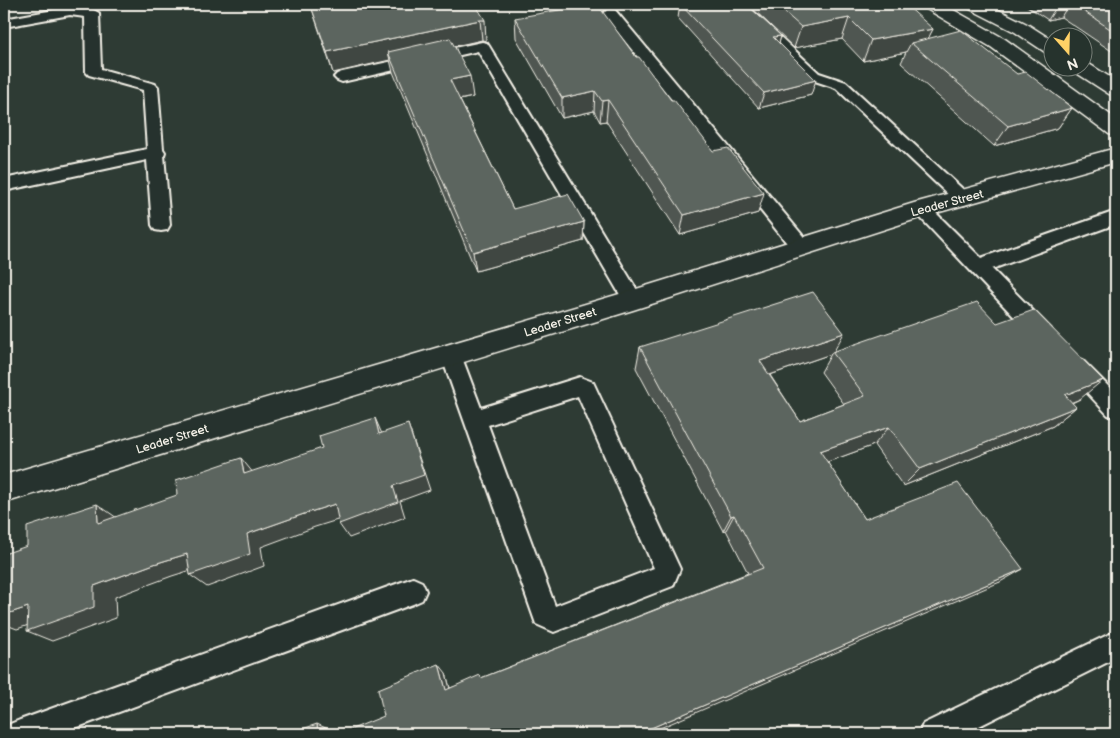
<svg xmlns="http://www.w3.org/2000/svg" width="1120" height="738" viewBox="0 0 1120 738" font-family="'Balsamiq Sans',sans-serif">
	<rect width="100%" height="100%" fill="#2e3b34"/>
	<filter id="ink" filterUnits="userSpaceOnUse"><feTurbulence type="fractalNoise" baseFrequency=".02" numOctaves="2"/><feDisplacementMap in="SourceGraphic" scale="10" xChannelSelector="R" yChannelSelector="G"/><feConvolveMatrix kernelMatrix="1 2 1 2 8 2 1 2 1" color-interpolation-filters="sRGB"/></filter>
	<g filter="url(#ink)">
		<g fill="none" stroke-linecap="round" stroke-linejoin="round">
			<defs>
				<g id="service">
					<polygon points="730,4 745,4 819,73 846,82 969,195 972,199 969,203 963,205 957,203 836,88 809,79"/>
					<polygon points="70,7 92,9 99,13 101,69 155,84 158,87 163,149 165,152 164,155 170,225 167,230 161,231 155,230 152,225 147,160 4,191 4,179 147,149 143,90 89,75 86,72 85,17 70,15 4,27 4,19"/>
					<polygon points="610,9 615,10 808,242 810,247 808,252 801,254 794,252 605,16 603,13"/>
					<polygon points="482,42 487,43 489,46 640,295 643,300 640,305 633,308 626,305 478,51 342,82 337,80 334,77 337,74 342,72"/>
					<polygon points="922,203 928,205 981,258 1116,211 1116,224 992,269 1051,329 1054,335 1051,341 1044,343 1037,341 916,213 913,209 916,205"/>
					<path d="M451,346L458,349L461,355L481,408L580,377L593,382L680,569L673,586L554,632L536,624L441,355L444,349ZM578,396L654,568L555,606L488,425Z"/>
					<polygon points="1074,356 1081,359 1116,394 1116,417 1108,415 1067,371 1063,365 1067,359"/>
					<polygon points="413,578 422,582 426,591 422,600 413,604 59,734 6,734 10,724 20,720"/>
					<polygon points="1116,631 1116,658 963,734 919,734 923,724"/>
				</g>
				<g id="minor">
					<polygon points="922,4 943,4 1005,39 1116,119 1116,136 1109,134 991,47 925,8"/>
					<polygon points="965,4 987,4 1027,24 1052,40 1052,54 1045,52 1015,32 968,8"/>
					<polygon points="1082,62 1089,64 1116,81 1116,96 1109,94 1075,72 1073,68 1082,68"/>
					<polygon points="1116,148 1116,162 929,215 633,310 4,503 4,475 633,290 914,203"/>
				</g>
			</defs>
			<use href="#service" stroke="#f4f1e8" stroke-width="4"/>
			<use href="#minor" stroke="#f4f1e8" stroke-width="3"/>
			<use href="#service" fill="#26332d" fill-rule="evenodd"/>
			<use href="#minor" fill="#26332d" fill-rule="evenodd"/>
		</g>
		<g fill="#4f5751" stroke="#f4f1e8" fill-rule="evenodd">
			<polygon points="324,4 485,20 486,41 482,40 455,46 473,97 460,100 513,209 584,222 583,241 476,271 393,72 390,60 333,73 311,6"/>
			<polygon points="680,4 746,4 781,36 779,43 811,95 759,108 678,18"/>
			<polygon points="748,4 897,4 933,29 928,38 1017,74 1072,108 1058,128 994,146 901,63 906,52 863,61 842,39 794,48"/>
			<polygon points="1024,4 1116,4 1116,54 1061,17 1048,20"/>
			<polygon points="515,18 636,57 671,100 758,213 680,235 606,121 600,122 594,111 562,118 516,38"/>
			<path d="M997,323L1080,399L1072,403L1076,407L1053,426L903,486L874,445L827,462L865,519L1000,582L384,716L446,673L450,688L481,678L748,573L726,530L723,531L636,368L640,347L834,352ZM831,354L821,372L844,404L800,421L770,375Z"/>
		</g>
		<g fill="#404742" stroke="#f4f1e8">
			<polygon points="1065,4 1069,4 1061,17 1048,20 1057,6"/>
			<polygon points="849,18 842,39 794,48 801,27"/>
			<polygon points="480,20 482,40 392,60 388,52 390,60 333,73 327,52"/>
			<polygon points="933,29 923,49 911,43 906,52 863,61 871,40"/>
			<polygon points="781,36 777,51 773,37"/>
			<polygon points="470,76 473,97 453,101 450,80"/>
			<polygon points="816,80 811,95 759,108 764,93"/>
			<polygon points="595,91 594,111 562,118 562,98"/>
			<polygon points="608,100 606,121 600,122 602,101"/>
			<polygon points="1072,108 1058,128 994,146 1008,126"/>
			<polygon points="764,193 758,213 680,235 684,215"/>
			<polygon points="584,222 583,241 476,271 473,252"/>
			<polygon points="844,333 833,353 832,352 831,354 752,381 760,361"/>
			<polygon points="1103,380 1080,399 1043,414 1065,395"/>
			<polygon points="1076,407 1053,426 903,486 920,469"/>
			<polygon points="375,418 382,434 379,434"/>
			<polygon points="408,424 430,490 400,501 405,517 349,538 339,524 393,486"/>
			<polygon points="889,427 874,445 808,469 820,451"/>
			<polygon points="241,458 254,474 244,474"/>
			<polygon points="97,504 117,518 98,523"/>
			<polygon points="335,504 344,518 315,527 261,547 264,566 207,587 190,575 247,534 304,514"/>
			<polygon points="734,515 726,530 723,531 731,516"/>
			<polygon points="187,554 204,566 172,576 115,597 116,618 52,641 27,631 94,586 154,564"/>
			<polygon points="1023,569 1000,582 646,734 637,734"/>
			<polygon points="28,607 52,617 17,629 9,626 4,628 4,615"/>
			<polygon points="439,664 446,673 452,697 446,690"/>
			<polygon points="317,724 330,730 331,734 318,734"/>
		</g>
		<g fill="#5c655e" stroke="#f4f1e8">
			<polygon points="324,4 475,4 485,20 480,20 327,52 311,6"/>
			<polygon points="592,4 597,4 636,57 639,57 671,100 674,100 713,151 728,148 764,193 684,215 608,100 602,101 595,91 562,98 515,18"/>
			<polygon points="680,4 746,4 781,36 773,37 816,80 764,93"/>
			<polygon points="775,4 905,4 933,29 871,40 849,18 801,27"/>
			<polygon points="1054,4 1065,4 1057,6"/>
			<polygon points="1073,4 1116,4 1116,33"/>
			<polygon points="961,30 1017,74 1026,72 1072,108 1008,126 911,43"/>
			<polygon points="450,38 470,76 450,80 513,209 568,194 584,222 473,252 388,52"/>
			<polygon points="813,292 844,333 760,361 800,421 865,396 832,352 977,302 997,323 1034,310 1103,380 1065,395 1076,407 920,469 889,427 820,451 865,519 958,483 1023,569 637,734 340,734 384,716 378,689 439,664 446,690 480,675 481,678 763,568 734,515 731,516 640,347"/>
			<polygon points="375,418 379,434 408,424 424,475 393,486 398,502 339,524 335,504 304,514 247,534 250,554 190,575 187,554 154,564 94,586 94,607 27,631 28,607 4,615 4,554 27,546 27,527 97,504 98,523 177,495 176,480 241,458 244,474 322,448 319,436"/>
			<polygon points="317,724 318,734 288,734"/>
		</g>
	</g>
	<g text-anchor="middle" stroke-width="4" stroke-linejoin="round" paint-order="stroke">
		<g font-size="12" fill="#f4f1e8" stroke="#26332d">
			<text transform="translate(947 203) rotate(-15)" y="4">Leader Street</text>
			<text transform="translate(560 322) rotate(-17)" y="4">Leader Street</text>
			<text transform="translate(172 439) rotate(-17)" y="4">Leader Street</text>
		</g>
	</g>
	<rect width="1120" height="738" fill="none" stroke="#26332d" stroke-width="20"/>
	<rect x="10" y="10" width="1100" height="718" fill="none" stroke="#f4f1e8" stroke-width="2" filter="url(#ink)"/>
	<g transform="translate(1068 52) rotate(160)"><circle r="24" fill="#26332d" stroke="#787f78"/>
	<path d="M0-4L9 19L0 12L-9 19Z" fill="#ffd166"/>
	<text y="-8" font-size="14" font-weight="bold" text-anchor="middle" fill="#f4f1e8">N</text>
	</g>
</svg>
